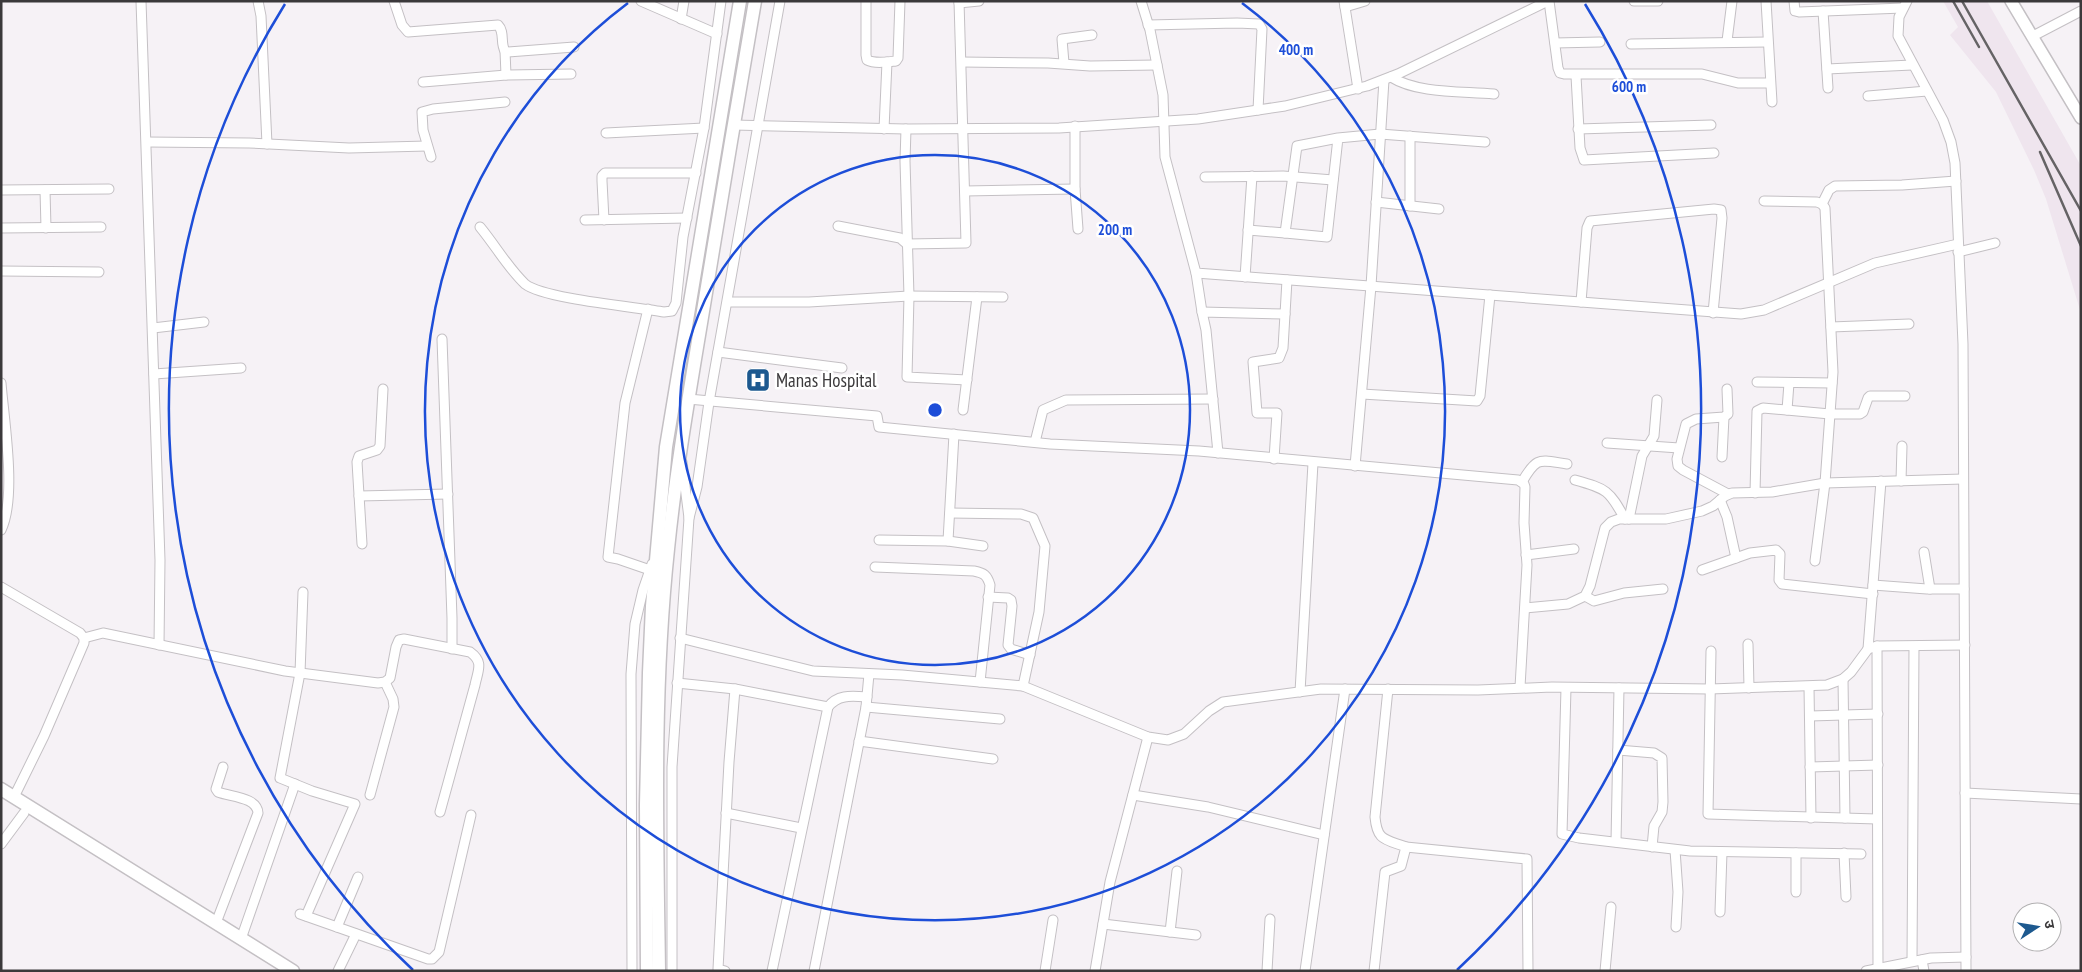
<svg xmlns="http://www.w3.org/2000/svg" width="2082" height="972" viewBox="0 0 2082 972" font-family="'PT Sans Narrow','Noto Sans Devanagari',sans-serif">
	<rect width="100%" height="100%" fill="#f6f2f6"/>
	<polygon fill="#efe5ee" points="1943,1 1987,1 2081,166 2081,313 2046,199 2034,170 1996,92 1950,35 1958,27"/>
	<g fill="none" stroke-linecap="round" stroke-linejoin="round">
		<defs>
			<g id="minor">
				<polyline points="141,1 160,560 159,645"/>
				<polyline points="258,1 261,16 267,144"/>
				<path d="M394,1L402,25L408,32L498,25C505,32 500,43 505,51L508,52L574,47"/>
				<polyline points="641,1 717,34"/>
				<path d="M866,1V55L867,60C875,64 887,62 896,61L898,58L900,1"/>
				<polyline points="1141,1 1150,30 1163,95 1165,157 1196,273 1741,314 1764,310 1875,263 1958,244"/>
				<polyline points="1344,1 1358,89"/>
				<polyline points="1549,1 1558,68 1560,73 1564,74 1702,74 1738,83 1770,83"/>
				<polyline points="1634,1 1658,1"/>
				<polyline points="1766,1 1772,102"/>
				<polyline points="1794,1 1795,11 1799,12 1903,8"/>
				<polyline points="1907,1 1899,17 1898,36 1943,120 1951,142 1955,163 1963,344 1966,971"/>
				<polyline points="959,3 979,1"/>
				<polyline points="1345,7 1365,1"/>
				<polyline points="1823,11 1828,88"/>
				<polyline points="681,19 684,1"/>
				<polyline points="1148,25 1237,23 1259,24 1262,29 1258,110"/>
				<polyline points="2033,36 2081,11"/>
				<polyline points="1727,41 1732,1"/>
				<polyline points="1555,43 1600,42"/>
				<polyline points="1631,44 1767,42"/>
				<polyline points="505,51 506,75"/>
				<polyline points="962,62 1048,63 1090,66 1157,65"/>
				<polyline points="1064,63 1062,39 1092,35"/>
				<polyline points="1827,69 1912,65"/>
				<polyline points="1576,76 1580,148 1584,160 1714,153"/>
				<path d="M1391,77C1418,94 1462,91 1494,94"/>
				<polyline points="423,82 506,75 571,74"/>
				<polyline points="1868,96 1927,91"/>
				<polyline points="734,125 906,129 1059,128 1198,119 1258,110 1285,106 1367,86 1398,74 1548,1"/>
				<polyline points="1075,126 1075,189 1078,229"/>
				<polyline points="884,129 887,62"/>
				<polyline points="906,129 905,161 909,296 907,377 967,380"/>
				<polyline points="1578,129 1711,125"/>
				<polyline points="606,133 704,128"/>
				<polyline points="1410,136 1410,206"/>
				<polyline points="1338,138 1297,146 1285,233 1327,237 1338,138 1380,134 1485,142"/>
				<polyline points="147,142 249,143 349,148 427,146"/>
				<polyline points="431,157 423,130 422,112 433,109 505,102"/>
				<polyline points="1205,177 1283,176 1333,180"/>
				<polyline points="1,190 109,189"/>
				<polyline points="45,190 46,228"/>
				<polyline points="965,191 1075,189"/>
				<polyline points="1764,201 1817,202 1822,204 1825,208 1833,372 1825,483 1815,561"/>
				<polyline points="1376,202 1439,209"/>
				<polyline points="1822,204 1829,190 1835,186 1902,185 1956,181"/>
				<polyline points="585,220 687,218"/>
				<polyline points="604,220 602,181 602,176 605,173 696,173"/>
				<polyline points="838,226 900,238 907,244 966,243 959,1"/>
				<path d="M480,227C495,245 508,268 525,284C544,299 636,307 664,312L672,311L676,303L683,237L704,128L721,1"/>
				<polyline points="1,228 101,227"/>
				<polyline points="1248,230 1285,233"/>
				<polyline points="1958,252 1995,243"/>
				<polyline points="1,271 99,272"/>
				<polyline points="1196,273 1202,312"/>
				<polyline points="1245,277 1252,176"/>
				<polyline points="728,302 809,302 909,296 1003,297"/>
				<polyline points="1581,302 1587,228 1590,221 1714,209 1721,210 1722,218 1713,313"/>
				<polyline points="648,309 625,403 608,557 618,559 650,570"/>
				<polyline points="1831,327 1909,324"/>
				<polyline points="153,328 204,322"/>
				<polyline points="442,339 452,618 452,649"/>
				<polyline points="718,352 842,368"/>
				<polyline points="154,374 241,368"/>
				<polyline points="1757,382 1832,383"/>
				<path d="M1,383C4,421 17,497 1,530"/>
				<polyline points="1727,389 1728,414 1724,417 1696,419 1686,424 1677,459 1678,466 1683,470 1728,494"/>
				<polyline points="1362,394 1477,401 1480,396 1490,295"/>
				<polyline points="688,399 877,416 879,427 1050,444 1199,451 1518,480 1524,484 1525,487 1524,523 1527,565 1520,687"/>
				<polyline points="963,410 977,297"/>
				<polyline points="1787,410 1789,383"/>
				<polyline points="1035,442 1043,410 1066,400 1213,399"/>
				<polyline points="1607,443 1679,448"/>
				<polyline points="1218,453 1206,330 1202,312 1285,314"/>
				<polyline points="1722,457 1724,417"/>
				<polyline points="1274,459 1277,413 1257,413 1253,362 1279,358 1283,348 1287,280"/>
				<polyline points="1355,466 1371,286 1384,80"/>
				<path d="M1575,480C1607,489 1609,490 1625,519"/>
				<polyline points="1901,481 1902,446"/>
				<path d="M1522,482C1537,456 1539,460 1567,464"/>
				<polyline points="1755,493 1757,411 1763,408 1830,414 1860,414 1863,412 1868,398 1870,396 1905,396"/>
				<polyline points="359,496 448,494"/>
				<polyline points="1720,500 1727,517 1736,558"/>
				<polyline points="950,513 1021,514 1033,518 1045,546 1039,612 1023,686"/>
				<polyline points="689,518 697,487 709,402 780,1"/>
				<polyline points="1629,519 1642,456 1654,436 1657,400"/>
				<polyline points="879,540 948,541 983,546"/>
				<polyline points="948,541 954,434"/>
				<polyline points="362,544 357,462 359,456 377,450 380,446 383,389"/>
				<polyline points="1924,552 1930,589"/>
				<polyline points="1526,555 1574,549"/>
				<path d="M875,567L974,571C984,573 987,575 990,585L980,682"/>
				<polyline points="1702,570 1750,553 1776,550 1780,554 1779,580 1782,584 1873,594"/>
				<polyline points="1873,585 1927,589 1964,589"/>
				<polyline points="1,587 80,633 84,638 84,643 44,736 14,797"/>
				<polyline points="303,592 300,673 280,778 312,791 355,804 306,916"/>
				<polyline points="1585,596 1594,601 1624,593 1663,589"/>
				<polyline points="988,597 1008,598 1011,600 1012,606 1008,645 1011,649 1030,655"/>
				<polyline points="1525,608 1568,604 1585,596 1590,586 1605,528 1611,522 1619,519 1666,519 1702,511 1713,506 1725,496 1732,493 1772,492 1825,483 1963,479"/>
				<path d="M84,638L103,633L285,671L378,683L385,682L390,678L396,647L399,640L404,639L470,652C484,662 478,670 475,685L440,812"/>
				<polyline points="680,638 813,671 902,675 1023,686 1148,737 1168,740 1184,734 1209,711 1223,702 1321,689 1478,690 1552,687 1710,689 1827,685 1843,679 1851,672 1868,649 1877,646 1965,645"/>
				<polyline points="1748,644 1749,688"/>
				<polyline points="1877,646 1878,968"/>
				<polyline points="1868,649 1881,481"/>
				<polyline points="1711,651 1708,814 1877,819"/>
				<polyline points="1843,679 1845,818"/>
				<polyline points="677,683 735,689 828,707 772,971"/>
				<polyline points="1809,687 1811,818"/>
				<polyline points="1566,688 1562,834 1579,838 1690,851 1861,854"/>
				<polyline points="1300,692 1313,463"/>
				<path d="M828,707C838,694 852,696 867,697"/>
				<polyline points="866,707 1000,719"/>
				<polyline points="1810,716 1878,714"/>
				<polyline points="859,741 993,759"/>
				<polyline points="1618,750 1654,753 1662,758 1663,802 1662,812 1654,826 1652,847"/>
				<polyline points="1810,767 1878,765"/>
				<polyline points="1965,793 2081,799"/>
				<polyline points="370,795 394,707 393,699 385,682"/>
				<polyline points="1133,795 1208,807 1324,835"/>
				<polyline points="726,813 801,828"/>
				<polyline points="1616,842 1619,688"/>
				<polyline points="1,844 24,813"/>
				<polyline points="1406,847 1527,859 1528,971"/>
				<polyline points="1675,850 1678,892 1676,927"/>
				<polyline points="1844,853 1846,897"/>
				<polyline points="1796,892 1796,853"/>
				<polyline points="1720,912 1722,852"/>
				<polyline points="300,914 428,959 432,959 439,952 471,815"/>
				<path d="M216,923L258,813C257,797 231,797 218,792L216,789L223,767"/>
				<polyline points="1103,924 1196,935"/>
				<polyline points="337,927 358,877"/>
				<polyline points="1170,932 1177,871"/>
				<polyline points="241,939 295,784"/>
				<polyline points="1922,960 1924,971"/>
				<polyline points="1912,961 1914,647"/>
				<polyline points="338,971 356,934"/>
				<polyline points="632,971 631,674 635,624 643,590 652,564"/>
				<polyline points="672,971 672,767 689,518 682,462"/>
				<polyline points="725,971 718,969 729,762 735,689"/>
				<polyline points="814,971 866,707 869,674"/>
				<polyline points="1045,971 1053,920"/>
				<polyline points="1095,971 1110,882 1148,737"/>
				<polyline points="1267,971 1270,919"/>
				<polyline points="1305,971 1345,689"/>
				<path d="M1374,971L1385,872L1401,866L1406,847C1385,839 1377,841 1375,817L1388,689"/>
				<polyline points="1605,971 1611,907"/>
				<polyline points="1866,971 1931,958 1966,957"/>
			</g>
			<polyline id="major" points="2011,1 2081,118"/>
			<g id="highway">
				<polyline points="1,789 293,971"/>
				<polyline points="647,971 646,805 649,673 652,606 666,447 740,1"/>
				<path d="M659,971C657,830 653,689 668,549C676,469 690,390 703,311C720,208 737,104 755,1"/>
			</g>
		</defs>
		<use href="#minor" stroke="#c4c0c4" stroke-width="11"/>
		<use href="#major" stroke="#c4c0c4" stroke-width="14"/>
		<use href="#highway" stroke="#c4c0c4" stroke-width="15"/>
		<use href="#minor" stroke="#fff" stroke-width="9"/>
		<use href="#major" stroke="#fff" stroke-width="11"/>
		<use href="#highway" stroke="#fff" stroke-width="12"/>
		<g stroke="#656365" stroke-width="2.5">
			<polyline points="1953,1 1979,47"/>
			<polyline points="1962,1 2081,211"/>
			<polyline points="2040,152 2081,246"/>
		</g>
	</g>
	<g fill="none" stroke="#1d4ed8" stroke-width="2.5">
		<circle cx="935" cy="410" r="255"/>
		<path d="M1242 3A510 510 0 1 1 628 3"/>
		<path d="M413 970A766 766 0 0 1 285 4M1585 4A766 766 0 0 1 1457 970"/>
	</g>
	<defs>
		<symbol id="hospital-square" viewBox="-11 -11 22 22"><rect x="-9" y="-9" width="18" height="18" rx="4" fill="#1d598f" stroke="#fff"/><path d="M-5-5h3v3.5h4V-5h3V5h-3V1.5h-4V5h-3Z" fill="#fff"/></symbol>
	</defs>
	<g fill-rule="evenodd">
		<use href="#hospital-square" x="744" y="366" width="28" height="28"/>
	</g>
	<g text-anchor="middle" stroke-width="5" stroke-linejoin="round" paint-order="stroke">
		<g font-size="19" fill="#3b393b" stroke="#fff" text-anchor="start">
			<text x="776" y="387">Manas Hospital</text>
		</g>
	</g>
	<circle cx="935" cy="410" r="8" fill="#1d4ed8" stroke="#fff" stroke-width="2.5"/>
	<g font-size="15" text-anchor="middle" font-weight="bold" fill="#1d4ed8" stroke="#fff" stroke-width="5" stroke-linejoin="round" paint-order="stroke">
		<text x="1296" y="55">400 m</text>
		<text x="1629" y="92">600 m</text>
		<text x="1115" y="235">200 m</text>
	</g>
	<rect width="2082" height="972" fill="none" stroke="#3b393b" stroke-width="5"/>
	<g transform="translate(2037 927) rotate(78)"><circle r="24" fill="#ffffff" stroke="#b1b0b1"/>
	<path d="M0-4L9 19L0 12L-9 19Z" fill="#1d598f"/>
	<text y="-8" font-size="14" font-weight="bold" text-anchor="middle" fill="#3b393b">उ</text>
	</g>
</svg>
